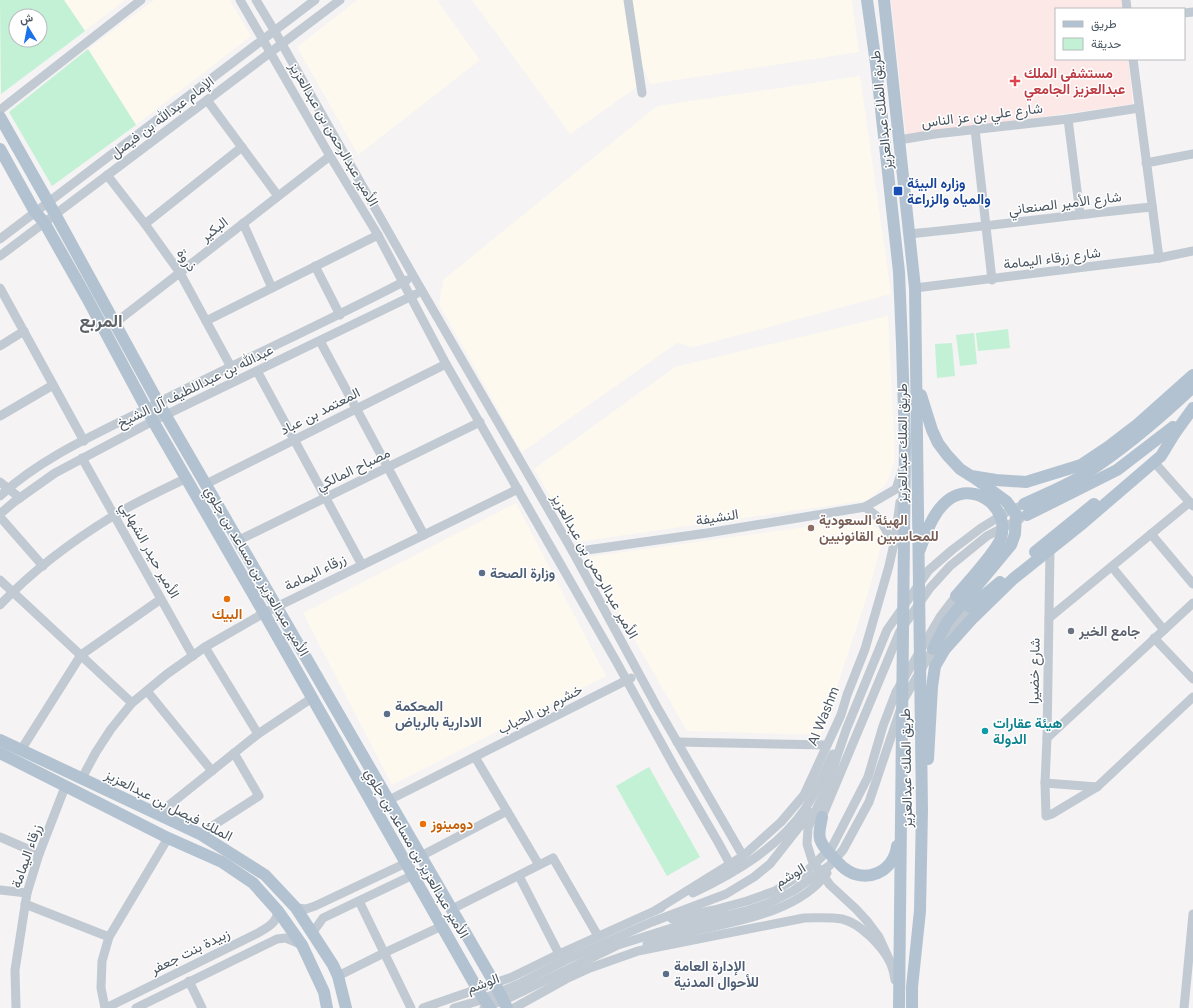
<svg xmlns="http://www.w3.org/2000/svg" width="1193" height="1008" viewBox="0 0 1193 1008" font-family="Figtree,Vazirmatn,sans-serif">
	<rect width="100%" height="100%" fill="#f5f3f3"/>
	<g fill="#fdf9ef">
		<polygon points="64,0 125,0 85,31"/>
		<polygon points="154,0 230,0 251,36 136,125 88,49"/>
		<polygon points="357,0 437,0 480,60 358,155 297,47"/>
		<polygon points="472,0 852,0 859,52 650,84 642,65 637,87 570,134"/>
		<polygon points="860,76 891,294 694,347 677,343 522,452 439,304 443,280 657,106"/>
		<polygon points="888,316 895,460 887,483 869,500 577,542 534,469 675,367"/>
		<polygon points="516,503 606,676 392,785 303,613"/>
		<polygon points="865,519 884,534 869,590 821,735 687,731 587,557"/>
	</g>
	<polygon fill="#fce8e6" points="891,0 1122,0 1123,9 1056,9 1056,59 1128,59 1133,104 906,136"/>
	<g fill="#c3f1d5" fill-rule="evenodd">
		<path d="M0,0H64L85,31L1,94ZM16,16H40V40H16Z"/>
		<polygon points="88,49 136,125 52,186 9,112"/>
		<polygon points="1008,329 1010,348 978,351 976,333"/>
		<polygon points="974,333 977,364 960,366 956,335"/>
		<polygon points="952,343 955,376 937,378 935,344"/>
		<polygon points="649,767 700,857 667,876 616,786"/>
	</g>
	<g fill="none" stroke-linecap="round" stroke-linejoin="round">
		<g stroke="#c1cad2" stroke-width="9">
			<polyline points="240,0 330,156 378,235 446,364 616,661 675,768 718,842 730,864"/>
			<polyline points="256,0 274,30 414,277 573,552 657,707 743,856"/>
			<polyline points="628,0 642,93"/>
			<polyline points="1126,0 1127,9"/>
			<polyline points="1184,13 1193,12"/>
			<polyline points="1133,59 1159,258"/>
			<polyline points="207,100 278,196"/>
			<polyline points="0,110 141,0"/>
			<polyline points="1068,119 1080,214"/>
			<polyline points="975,129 992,280"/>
			<polyline points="899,140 935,134 1068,119 1139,108"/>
			<polyline points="1146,163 1193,154"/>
			<polyline points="107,175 145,224 180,273 231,367"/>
			<polyline points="243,223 272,288"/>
			<polyline points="145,224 242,147"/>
			<path d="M909,234C990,226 1071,215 1152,207"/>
			<polyline points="0,239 315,0"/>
			<polyline points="0,256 340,0"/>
			<polyline points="315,266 340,315"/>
			<polyline points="0,288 84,441"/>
			<polyline points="915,288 1159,258 1193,251"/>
			<polyline points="206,321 378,235"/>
			<polyline points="115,323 330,156"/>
			<polyline points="320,341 424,535"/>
			<polyline points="0,346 24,331"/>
			<polyline points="257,371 362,565"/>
			<polyline points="0,416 53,385"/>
			<polyline points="82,458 193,656"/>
			<polyline points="1154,462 1193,506"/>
			<polyline points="0,482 20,498"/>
			<polyline points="206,484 446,364"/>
			<path d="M0,496C40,459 92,436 140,412C229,366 319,326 407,280"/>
			<polyline points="865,507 879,518 894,544"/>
			<polyline points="0,514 14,502 55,473 153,421 416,294"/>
			<polyline points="0,517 43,566"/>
			<polyline points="1151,534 1193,584"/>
			<polyline points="239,540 480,422"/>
			<polyline points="1050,550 1047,738 1045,783 1046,816 1052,814 1097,787 1193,697"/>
			<polyline points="573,552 707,533 865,507 896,489 902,471"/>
			<polyline points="1112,567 1164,630"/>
			<polyline points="0,580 132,703"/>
			<path d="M0,605C32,571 74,540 113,516C136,502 162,490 187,478"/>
			<polyline points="1049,618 1190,502"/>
			<polyline points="1154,638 1193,679"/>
			<polyline points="205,647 258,734"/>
			<polyline points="147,691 212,771"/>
			<polyline points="1047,738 1193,603"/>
			<polyline points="677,742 827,745"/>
			<polyline points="21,750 81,655 161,599"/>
			<polyline points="475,757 539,865"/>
			<polyline points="82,778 96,752 111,729 132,703 167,674 205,647 264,613 518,489"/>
			<polyline points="1045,783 1097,787"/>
			<polyline points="389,800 631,678"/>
			<polyline points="158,814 258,734 312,698"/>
			<polyline points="822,817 900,631 930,588 950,566 987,536 1020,519"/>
			<polyline points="200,834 259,796 234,753"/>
			<polyline points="0,837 39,854"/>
			<polyline points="421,856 507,811"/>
			<polyline points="519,876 559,954"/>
			<polyline points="0,890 27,893"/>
			<path d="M693,893C735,873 778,848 805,809C816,792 824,772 833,754"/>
			<polyline points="359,901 411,1008"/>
			<polyline points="25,904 109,937"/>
			<polyline points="296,908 306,909 315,906 406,863"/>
			<polyline points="452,909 553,858 598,936"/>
			<polyline points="656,910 743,856 781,822 804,795 841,715 847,695 865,649 889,566 895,539 900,502"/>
			<polyline points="672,919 714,910 747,901 775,891 808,870 832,847 868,777 883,726 896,692 940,617 956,596"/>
			<polyline points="313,932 323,918 413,875"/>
			<path d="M647,944C660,940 672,936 685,933C730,922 798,914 827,873"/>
			<polyline points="890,961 879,937 867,921 856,909 830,885 812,860 807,844 808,828 828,783 846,730 887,630 929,570 952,550 981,528 1007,512 1018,507"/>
			<polyline points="338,976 384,953 442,926"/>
			<polyline points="189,981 202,1008"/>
			<polyline points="16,1008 15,970 27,893 39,854 65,787"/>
			<polyline points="105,1008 101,988 102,961 109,937 168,838"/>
			<path d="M106,1008L258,933C268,927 276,924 278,911"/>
			<polyline points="136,1008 277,939 286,938 300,944"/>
			<polyline points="423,1008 512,977 559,954 661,908"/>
			<polyline points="454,1008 478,1001 517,985 566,960 652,922 726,894 754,877 770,864 807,817 809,812"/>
			<polyline points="484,1008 509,998 618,945 675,927 729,915 749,910 769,903 793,891 829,866 843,850 869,802 904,699 933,649 970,607"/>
			<path d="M514,1008L566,979L590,968L638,951L804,918C817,918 830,917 842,919C860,923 882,946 890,962C893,968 894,974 895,980"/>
			<polyline points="1184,1008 1193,914"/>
		</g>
		<g stroke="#b3c2d1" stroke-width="12">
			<polyline points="867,0 876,64 899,272 902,344 905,444 899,1008"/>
			<polyline points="884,0 915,288 922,810 920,911 912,987 912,1008"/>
			<polyline points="0,117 55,214 158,402 495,984 507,1008"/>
			<polyline points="0,149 35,212 44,222 87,298 153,421 264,613 478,990 490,1008"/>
			<polyline points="921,395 932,430 938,443 947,455 960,469 971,476 996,480 1026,482 1081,465 1108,447 1138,424 1193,375"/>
			<polyline points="1169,438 1175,433 1193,408"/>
			<path d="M1024,504C1045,494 1066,486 1085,474C1124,449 1159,419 1193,387"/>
			<polyline points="1027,515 1117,470 1173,427"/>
			<path d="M920,549C927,531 934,509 951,498C977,482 1010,509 1001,538C996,552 967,583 956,596"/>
			<polyline points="1035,552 1094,504"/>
			<polyline points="970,607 1000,582"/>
			<polyline points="933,649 947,622 1011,545 1015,534 1016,514 1006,501 973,477"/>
			<polyline points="0,740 200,834 265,875 296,908 333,965 338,976 346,1008"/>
			<polyline points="0,753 168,838 222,862 253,883 278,911 302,945 324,992 327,1008"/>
			<polyline points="928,759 932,687 935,666 945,649 971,620 1013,579 1083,523 1161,456 1175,433"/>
			<path d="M822,817C821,824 818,832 820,839C822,846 828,852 833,857C836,860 840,865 844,868C865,885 894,872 897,846"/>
		</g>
	</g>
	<path fill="#e0444e" stroke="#fff" stroke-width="1.5" d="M1013 75h4v4h4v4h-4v4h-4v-4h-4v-4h4z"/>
	<rect fill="#1a4fb4" stroke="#fff" stroke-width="1.5" x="893" y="186" width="10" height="10" rx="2"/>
	<circle fill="#8d6e63" stroke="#fff" stroke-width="1.5" cx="811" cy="528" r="4"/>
	<g fill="#5c6f8a" stroke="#fff" stroke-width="1.5">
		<circle cx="482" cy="573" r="4"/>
		<circle cx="387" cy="714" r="4"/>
		<circle cx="666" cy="974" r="4"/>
	</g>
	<g fill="#e8710a" stroke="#fff" stroke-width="1.5">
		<circle cx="227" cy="599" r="4"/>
		<circle cx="423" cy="824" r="4"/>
	</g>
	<circle fill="#6b7280" stroke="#fff" stroke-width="1.5" cx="1071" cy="631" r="4"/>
	<circle fill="#0f9aa8" stroke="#fff" stroke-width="1.5" cx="985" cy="731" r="4"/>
	<g text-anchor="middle" stroke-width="3" stroke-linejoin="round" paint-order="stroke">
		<g font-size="14" font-weight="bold" fill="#be3a42" stroke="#fff" text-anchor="start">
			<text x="1024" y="78">مستشفى الملك<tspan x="1024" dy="16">عبدالعزيز الجامعي</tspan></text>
		</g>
		<g font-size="14" fill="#4a5661" stroke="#fff">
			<text transform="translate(881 110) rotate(-96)" y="5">طريق الملك عبدالعزيز</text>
			<text transform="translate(982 115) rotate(-7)" y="5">شارع علي بن عز الناس</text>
			<text transform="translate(162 117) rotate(-37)" y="5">الإمام عبدالله بن فيصل</text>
			<text transform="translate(334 134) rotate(60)" y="5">الأمير عبدالرحمن بن عبدالعزيز</text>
			<text transform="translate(1065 203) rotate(-7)" y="5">شارع الأمير الصنعاني</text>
			<text transform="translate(214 229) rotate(-38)" y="5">البكير</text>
			<text transform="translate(1052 258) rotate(-7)" y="5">شارع زرقاء اليمامة</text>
			<text transform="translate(187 260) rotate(57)" y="5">ذروة</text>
			<text transform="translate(195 386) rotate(-26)" y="5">عبدالله بن عبداللطيف آل الشيخ</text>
			<text transform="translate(320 411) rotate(-27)" y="5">المعتمد بن عباد</text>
			<text transform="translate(902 443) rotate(-90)" y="5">طريق الملك عبدالعزيز</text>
			<text transform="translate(353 469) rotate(-26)" y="5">مصباح المالكي</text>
			<text transform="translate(717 517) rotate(-9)" y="5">النشيفة</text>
			<text transform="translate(150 550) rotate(61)" y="5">الأمير حيدر الشهابي</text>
			<text transform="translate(595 566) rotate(61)" y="5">الأمير عبدالرحمن بن عبدالعزيز</text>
			<text transform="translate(257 571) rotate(60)" y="5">الأمير عبدالعزيز بن مساعد بن جلوي</text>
			<text transform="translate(315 572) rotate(-26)" y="5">زرقاء اليمامة</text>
			<text transform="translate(1034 671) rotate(-89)" y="5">شارع خضيرا</text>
			<text transform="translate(540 709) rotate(-27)" y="5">خشرم بن الحباب</text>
			<text transform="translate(823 716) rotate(-68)" y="5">Al Washm</text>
			<text transform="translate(906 768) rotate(-91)" y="5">طريق الملك عبدالعزيز</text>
			<text transform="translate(169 805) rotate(27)" y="5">الملك فيصل بن عبدالعزيز</text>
			<text transform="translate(417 853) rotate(60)" y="5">الأمير عبدالعزيز بن مساعد بن جلوي</text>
			<text transform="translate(26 856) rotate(-71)" y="5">زرقاء اليمامة</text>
			<text transform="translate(790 875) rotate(-31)" y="5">الوشم</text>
			<text transform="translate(190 951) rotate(-26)" y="5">زبيدة بنت جعفر</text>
			<text transform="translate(483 983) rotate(-20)" y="5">الوشم</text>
		</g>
		<g font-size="14" font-weight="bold" fill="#164399" stroke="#fff" text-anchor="start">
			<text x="907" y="188">وزاره البيئة<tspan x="907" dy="16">والمياه والزراعة</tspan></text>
		</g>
		<g font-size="14" font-weight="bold" fill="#785e54" stroke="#fff" text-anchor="start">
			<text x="819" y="525">الهيئة السعودية<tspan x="819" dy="16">للمحاسبين القانونيين</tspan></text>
		</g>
		<g font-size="14" font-weight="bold" fill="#4e5e75" stroke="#fff" text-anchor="start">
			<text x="490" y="578">وزارة الصحة</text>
			<text x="395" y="711">المحكمة<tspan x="395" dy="16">الادارية بالرياض</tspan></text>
			<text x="674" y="971">الإدارة العامة<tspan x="674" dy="16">للأحوال المدنية</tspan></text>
		</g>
		<g font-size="14" font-weight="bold" fill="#c56008" stroke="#fff">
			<text x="227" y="619">البيك</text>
			<text x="431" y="829" text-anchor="start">دومينوز</text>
		</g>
		<g font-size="14" font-weight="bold" fill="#5b616d" stroke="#fff" text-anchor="start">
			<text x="1079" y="636">جامع الخير</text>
		</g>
		<g font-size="14" font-weight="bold" fill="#0d838f" stroke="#fff" text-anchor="start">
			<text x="993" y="728">هيئة عقارات<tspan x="993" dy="16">الدولة</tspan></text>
		</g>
		<g font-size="18" font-weight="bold" fill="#5f6368" stroke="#fff">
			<text x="101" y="327">المربع</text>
		</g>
	</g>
	<rect x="1055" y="8" width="130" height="52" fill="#ffffff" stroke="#b7bbc0"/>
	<rect x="1063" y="21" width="20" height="6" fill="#b3c2d1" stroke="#b7bbc0"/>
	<text x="1091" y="28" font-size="12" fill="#4a5661">طريق</text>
	<rect x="1063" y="38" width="20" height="12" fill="#c3f1d5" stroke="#b7bbc0"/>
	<text x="1091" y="48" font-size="12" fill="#4a5661">حديقة</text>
	<g transform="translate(28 28) rotate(350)"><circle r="19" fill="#ffffff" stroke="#b7bbc0"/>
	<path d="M0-3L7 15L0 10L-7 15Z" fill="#1a73e8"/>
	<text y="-6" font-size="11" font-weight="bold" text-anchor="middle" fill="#4a5661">ش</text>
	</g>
</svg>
